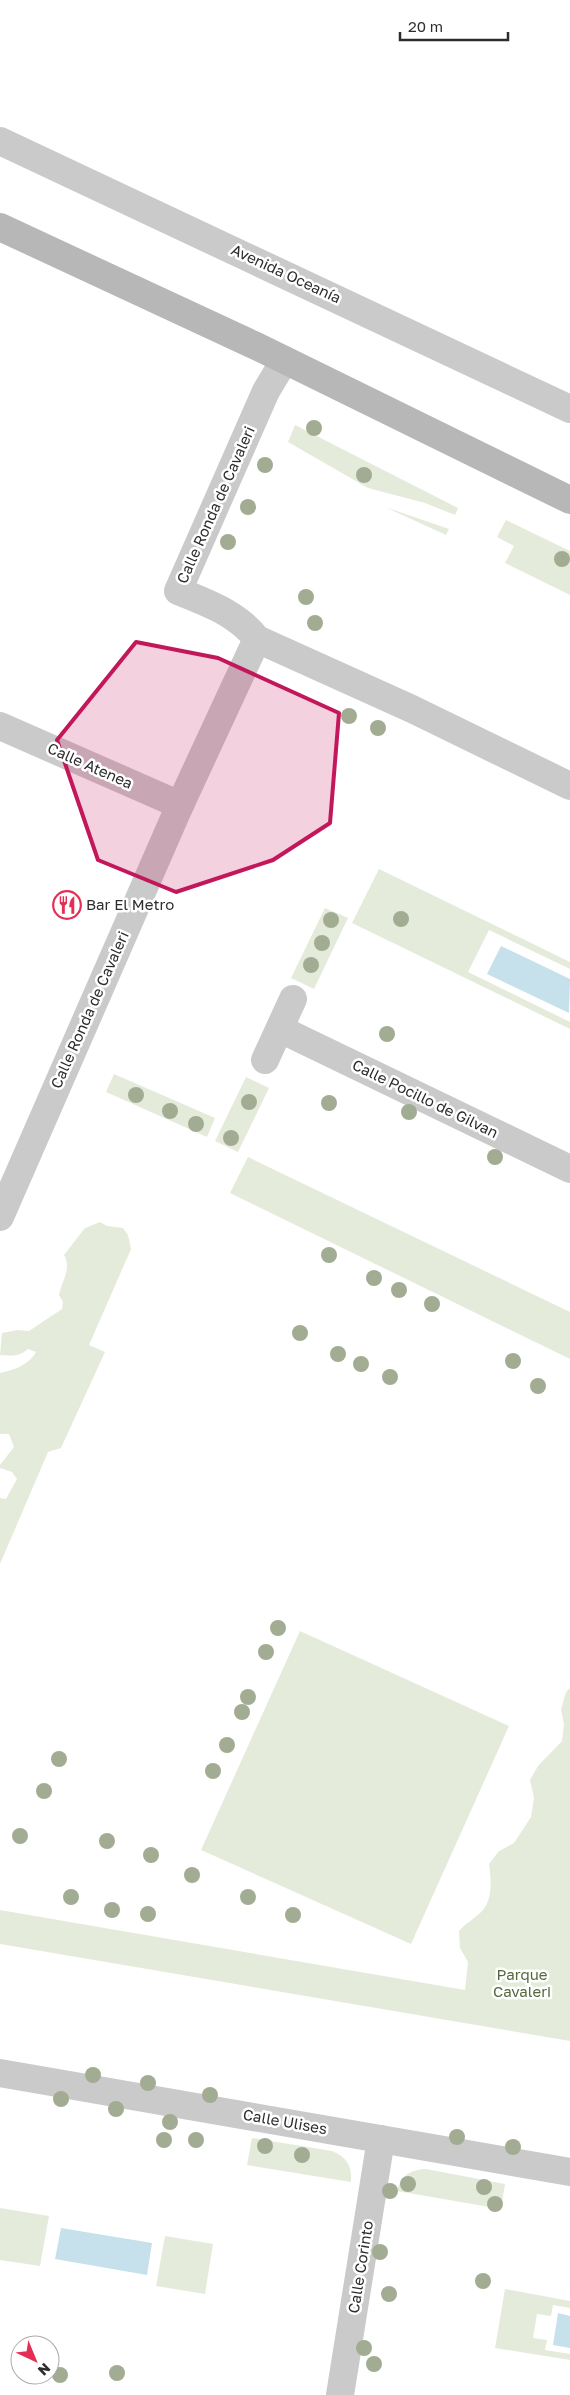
<svg xmlns="http://www.w3.org/2000/svg" width="570" height="2395" viewBox="0 0 570 2395" font-family="'Golos Text',sans-serif">
	<rect width="100%" height="100%" fill="#fff"/>
	<g fill="#e5ebda">
		<polygon points="295,425 458,508 455,515 425,503 368,488 288,442"/>
		<polygon points="385,507 449,529 446,535"/>
		<polygon points="506,520 570,551 570,595 505,563 514,546 497,537"/>
		<polygon points="379,869 570,962 570,969 489,930 468,972 570,1022 570,1029 352,923"/>
		<polygon points="325,908 348,918 314,989 291,978"/>
		<polygon points="114,1074 215,1118 207,1137 106,1092"/>
		<polygon points="246,1077 269,1088 238,1152 215,1141"/>
		<polygon points="248,1157 570,1312 570,1359 230,1193"/>
		<path d="M100,1222L107,1226L123,1228L128,1235L131,1249L89,1345L105,1352L61,1448L48,1452L0,1564V1498L6,1499L17,1479L12,1472L0,1468V1465L14,1447L9,1434H0V1373C14,1370 29,1365 36,1352L28,1349C19,1357 12,1356 0,1355L2,1333L18,1330L29,1331L62,1309L63,1302L59,1295C62,1280 72,1269 64,1255L85,1228Z"/>
		<polygon points="300,1631 509,1726 411,1944 201,1850"/>
		<path d="M570,1688V2041L0,1944V1910L465,1990L468,1962L460,1948L459,1931C466,1923 477,1917 483,1910C493,1898 491,1878 489,1864L499,1851L514,1843L531,1817L534,1798L530,1780L538,1766L562,1741L564,1725L561,1709L566,1692Z"/>
		<path d="M252,2138L332,2151C347,2157 352,2166 351,2182L247,2165Z"/>
		<path d="M426,2169L505,2184L501,2209L397,2191C401,2175 410,2170 426,2169Z"/>
		<polygon points="0,2208 49,2216 40,2266 0,2260"/>
		<polygon points="165,2236 213,2244 205,2294 156,2286"/>
		<polygon points="505,2289 570,2301 570,2308 553,2305 551,2316 537,2314 533,2338 547,2340 545,2350 570,2354 570,2360 495,2348"/>
	</g>
	<g fill="#c6e1eb">
		<polygon points="501,946 570,979 569,1013 487,974"/>
		<polygon points="61,2228 152,2243 147,2275 55,2259"/>
		<polygon points="558,2313 570,2316 570,2348 553,2345"/>
	</g>
	<g fill="none" stroke-linecap="round" stroke-linejoin="round">
		<g stroke="#cacaca" stroke-width="28">
			<polyline points="0,141 570,409"/>
			<path d="M284,361L266,391L178,591C207,603 237,613 257,639L412,709L570,786"/>
			<polyline points="0,726 180,805"/>
			<polyline points="280,1029 570,1169"/>
			<polyline points="265,1060 293,999"/>
			<polyline points="0,1217 180,805 257,639"/>
			<polyline points="0,2073 570,2172"/>
			<polyline points="340,2395 381,2139"/>
		</g>
		<polyline stroke="#b7b7b7" stroke-width="28" points="0,227 256,346 570,500"/>
	</g>
	<g fill="#a2ac93">
		<circle cx="314" cy="428" r="8"/>
		<circle cx="265" cy="465" r="8"/>
		<circle cx="364" cy="475" r="8"/>
		<circle cx="248" cy="507" r="8"/>
		<circle cx="228" cy="542" r="8"/>
		<circle cx="562" cy="559" r="8"/>
		<circle cx="306" cy="597" r="8"/>
		<circle cx="315" cy="623" r="8"/>
		<circle cx="349" cy="716" r="8"/>
		<circle cx="378" cy="728" r="8"/>
		<circle cx="401" cy="919" r="8"/>
		<circle cx="331" cy="920" r="8"/>
		<circle cx="322" cy="943" r="8"/>
		<circle cx="311" cy="965" r="8"/>
		<circle cx="387" cy="1034" r="8"/>
		<circle cx="136" cy="1095" r="8"/>
		<circle cx="249" cy="1102" r="8"/>
		<circle cx="329" cy="1103" r="8"/>
		<circle cx="170" cy="1111" r="8"/>
		<circle cx="409" cy="1112" r="8"/>
		<circle cx="196" cy="1124" r="8"/>
		<circle cx="231" cy="1138" r="8"/>
		<circle cx="495" cy="1157" r="8"/>
		<circle cx="329" cy="1255" r="8"/>
		<circle cx="374" cy="1278" r="8"/>
		<circle cx="399" cy="1290" r="8"/>
		<circle cx="432" cy="1304" r="8"/>
		<circle cx="300" cy="1333" r="8"/>
		<circle cx="338" cy="1354" r="8"/>
		<circle cx="513" cy="1361" r="8"/>
		<circle cx="361" cy="1364" r="8"/>
		<circle cx="390" cy="1377" r="8"/>
		<circle cx="538" cy="1386" r="8"/>
		<circle cx="278" cy="1628" r="8"/>
		<circle cx="266" cy="1652" r="8"/>
		<circle cx="248" cy="1697" r="8"/>
		<circle cx="242" cy="1712" r="8"/>
		<circle cx="227" cy="1745" r="8"/>
		<circle cx="59" cy="1759" r="8"/>
		<circle cx="213" cy="1771" r="8"/>
		<circle cx="44" cy="1791" r="8"/>
		<circle cx="20" cy="1836" r="8"/>
		<circle cx="107" cy="1841" r="8"/>
		<circle cx="151" cy="1855" r="8"/>
		<circle cx="192" cy="1875" r="8"/>
		<circle cx="71" cy="1897" r="8"/>
		<circle cx="248" cy="1897" r="8"/>
		<circle cx="112" cy="1910" r="8"/>
		<circle cx="148" cy="1914" r="8"/>
		<circle cx="293" cy="1915" r="8"/>
		<circle cx="93" cy="2075" r="8"/>
		<circle cx="148" cy="2083" r="8"/>
		<circle cx="210" cy="2095" r="8"/>
		<circle cx="61" cy="2099" r="8"/>
		<circle cx="116" cy="2109" r="8"/>
		<circle cx="170" cy="2122" r="8"/>
		<circle cx="457" cy="2137" r="8"/>
		<circle cx="164" cy="2140" r="8"/>
		<circle cx="196" cy="2140" r="8"/>
		<circle cx="265" cy="2146" r="8"/>
		<circle cx="513" cy="2147" r="8"/>
		<circle cx="302" cy="2155" r="8"/>
		<circle cx="408" cy="2184" r="8"/>
		<circle cx="484" cy="2187" r="8"/>
		<circle cx="390" cy="2191" r="8"/>
		<circle cx="495" cy="2204" r="8"/>
		<circle cx="380" cy="2252" r="8"/>
		<circle cx="483" cy="2281" r="8"/>
		<circle cx="389" cy="2294" r="8"/>
		<circle cx="364" cy="2348" r="8"/>
		<circle cx="374" cy="2364" r="8"/>
		<circle cx="117" cy="2373" r="8"/>
		<circle cx="60" cy="2375" r="8"/>
	</g>
	<path fill="#c2185b" fill-opacity="0.2" stroke="#c2185b" stroke-width="4" stroke-linejoin="round" d="M136,642L218,658L339,713L330,823L273,860L176,892L98,860L57,740Z"/>
	<defs>
		<symbol id="restaurant-ring" viewBox="-11 -11 22 22"><circle r="9.5" fill="#fff" stroke="#e52e53" stroke-width="1.5"/><path d="M-5-6h1v4h1v-4h1v4h1v-4h1v5L-1.5 .5V6h-2V.5L-5-1ZM5-6V6H3V1.5H1.5Q1.5-4 5-6Z" fill="#e52e53"/></symbol>
	</defs>
	<g fill-rule="evenodd">
		<use href="#restaurant-ring" x="51" y="889" width="32" height="32"/>
	</g>
	<g text-anchor="middle" stroke-width="5" stroke-linejoin="round" paint-order="stroke">
		<g font-size="15" fill="#2d2d2d" stroke="#fff">
			<text transform="translate(286 274) rotate(25)" y="5">Avenida Oceanía</text>
			<text transform="translate(216 505) rotate(-66)" y="5">Calle Ronda de Cavaleri</text>
			<text transform="translate(90 766) rotate(24)" y="5">Calle Atenea</text>
			<text transform="translate(90 1010) rotate(-66)" y="5">Calle Ronda de Cavaleri</text>
			<text transform="translate(425 1099) rotate(26)" y="5">Calle Pocillo de Gilvan</text>
			<text transform="translate(285 2122) rotate(10)" y="5">Calle Ulises</text>
			<text transform="translate(361 2267) rotate(-81)" y="5">Calle Corinto</text>
		</g>
		<g font-size="15" fill="#2d2d2d" stroke="#fff" text-anchor="start">
			<text x="86" y="910">Bar El Metro</text>
		</g>
		<g font-size="15" fill="#56683b" stroke="#fff">
			<text x="522" y="1980">Parque<tspan x="522" dy="17">Cavaleri</tspan></text>
		</g>
	</g>
	<g transform="translate(35 2360) rotate(136)"><circle r="24" fill="#ffffff" stroke="#ababab"/>
	<path d="M0-4L9 19L0 12L-9 19Z" fill="#e52e53"/>
	<text y="-8" font-size="14" font-weight="bold" text-anchor="middle" fill="#2d2d2d">N</text>
	</g>
	<path d="M400 32v8h108v-8" fill="none" stroke="#2d2d2d" stroke-width="2.5"/>
	<text x="408" y="32" font-size="15" fill="#2d2d2d" stroke="#ffffff" stroke-width="4" paint-order="stroke">20 m</text>
</svg>
